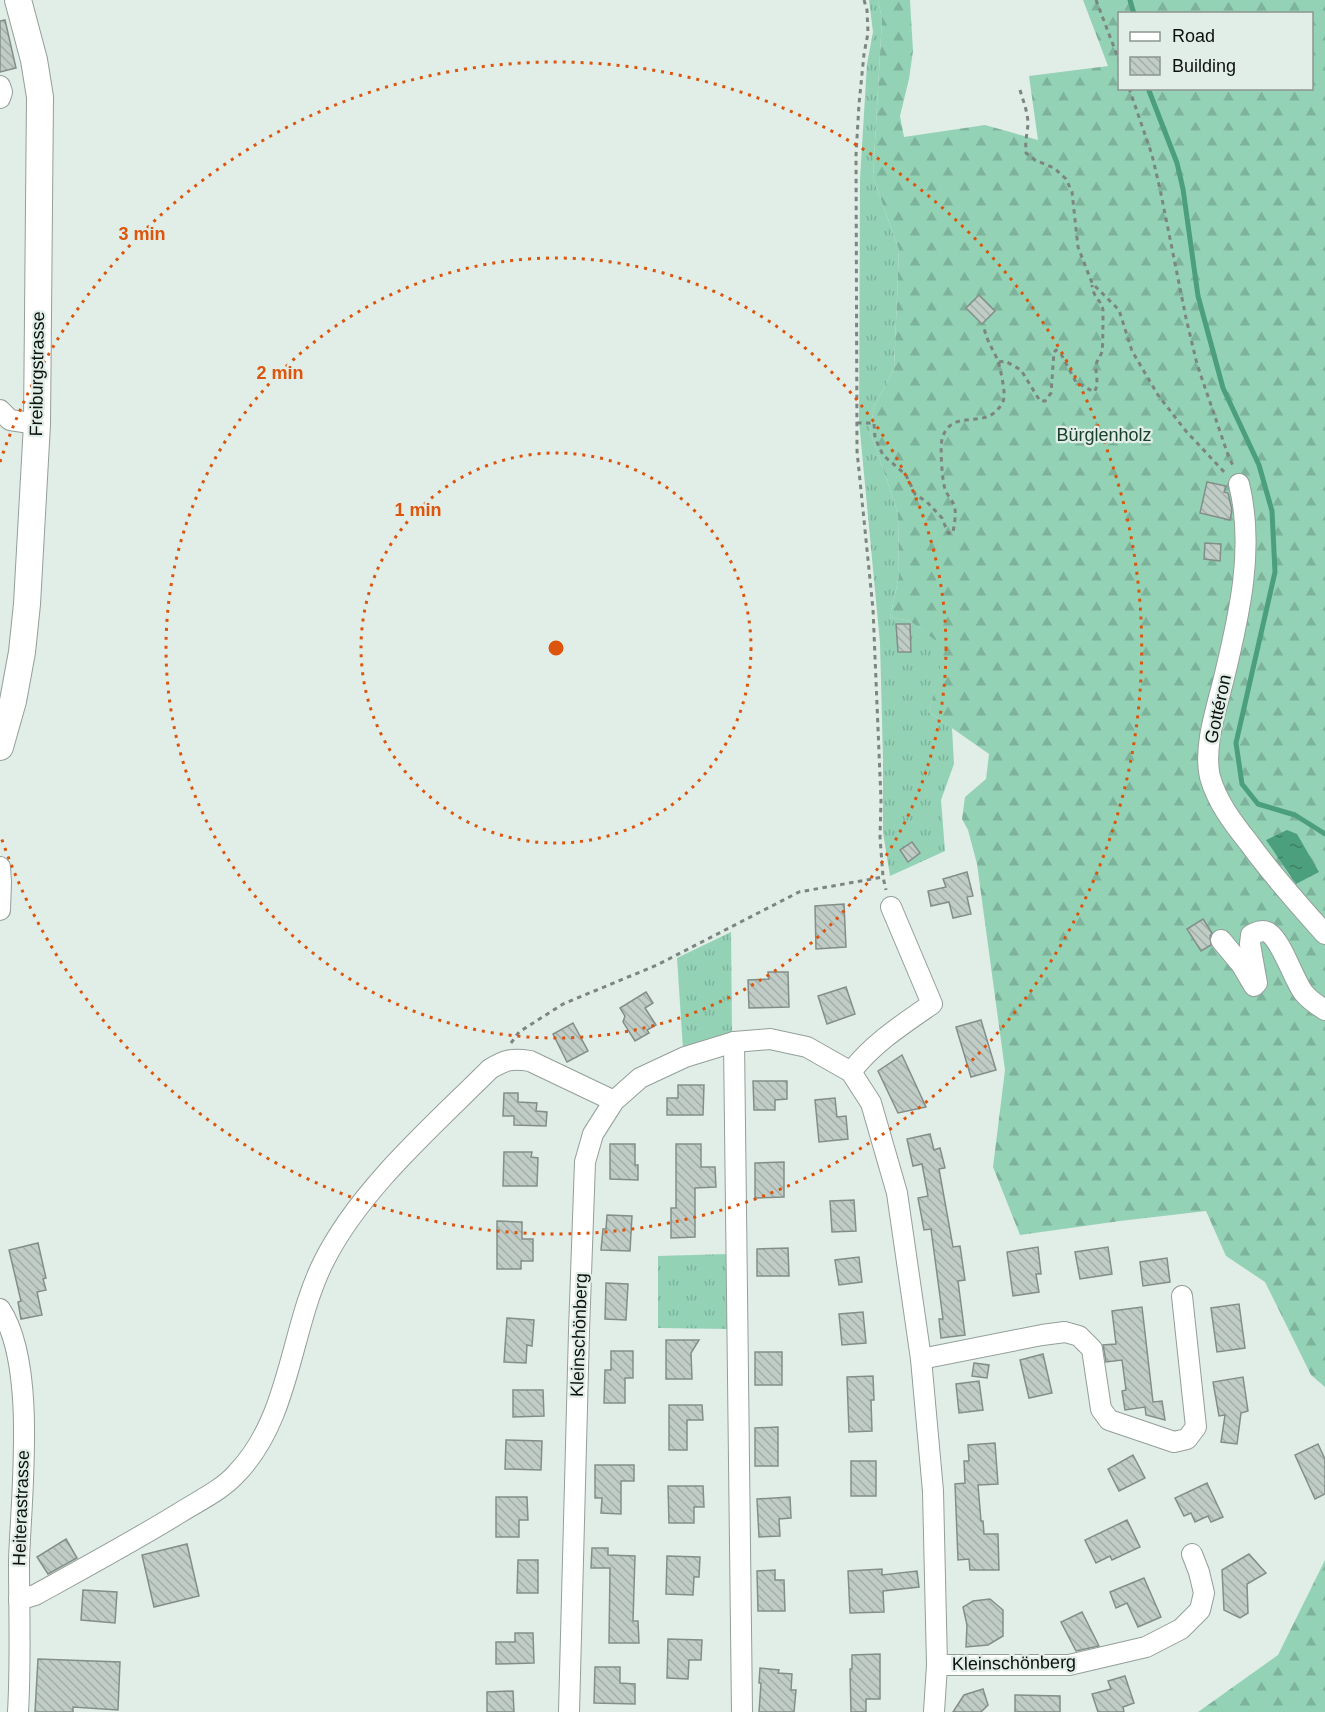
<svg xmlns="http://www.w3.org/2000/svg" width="1325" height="1712" viewBox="0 0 1325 1712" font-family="Arial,sans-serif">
	<defs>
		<pattern id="grass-tufts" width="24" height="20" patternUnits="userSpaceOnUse" patternTransform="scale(1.5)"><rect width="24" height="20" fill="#94d2b6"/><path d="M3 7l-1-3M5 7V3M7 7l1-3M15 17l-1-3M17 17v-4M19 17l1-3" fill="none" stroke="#7eb39b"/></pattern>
		<pattern id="forest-firs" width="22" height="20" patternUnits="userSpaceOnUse" patternTransform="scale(1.5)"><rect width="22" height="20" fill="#94d2b6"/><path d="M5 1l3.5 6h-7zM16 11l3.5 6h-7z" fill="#7eb39b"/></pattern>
		<pattern id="water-ripples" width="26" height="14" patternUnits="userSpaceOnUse" patternTransform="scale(1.5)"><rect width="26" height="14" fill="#4b9f7c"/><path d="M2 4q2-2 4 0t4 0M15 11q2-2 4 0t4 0" fill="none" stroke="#3d8064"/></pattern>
		<pattern id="building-back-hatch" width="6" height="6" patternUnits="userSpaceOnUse" patternTransform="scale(1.5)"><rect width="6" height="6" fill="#c0ccc6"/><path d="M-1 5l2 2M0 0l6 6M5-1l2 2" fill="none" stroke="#a4aea9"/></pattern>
	</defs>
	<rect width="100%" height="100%" fill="#e1eee7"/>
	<g fill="url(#grass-tufts)">
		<polygon points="869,0 878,0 882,19 873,177 899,250 894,369 874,407 870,431 898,513 899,576 890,617 910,621 946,648 929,712 952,728 954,764 941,800 945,851 890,876 883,833 883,760 880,643 859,421 860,179 867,64 873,32"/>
		<polygon points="731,932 732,1032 683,1049 677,958"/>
		<polygon points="727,1254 728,1329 658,1328 658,1256"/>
	</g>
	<g fill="url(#forest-firs)" fill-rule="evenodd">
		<path d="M878,0H910L913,51L909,79L900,116L904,137L985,125L1038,140L1029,76L1108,66L1083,0H1325V1387L1311,1375L1265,1282L1226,1256L1206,1211L1120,1221L1020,1235L993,1167L1005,1070L977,864L968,830L962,819L965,797L986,779L989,754L929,712L945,648L910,621L890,617L899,576L898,513L870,431L874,407L894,369L899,250L873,177L882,19ZM1120,14H1312V88H1120Z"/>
		<polygon points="1325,1560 1325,1712 1198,1712 1278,1655"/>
	</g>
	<polygon fill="url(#water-ripples)" points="1287,830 1297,834 1319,872 1296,884 1266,840"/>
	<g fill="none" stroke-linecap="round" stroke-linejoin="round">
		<g stroke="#4b9f7c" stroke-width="5">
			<polyline points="1130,0 1134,14"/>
			<polyline points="1148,88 1177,163 1183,189 1198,296 1223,388 1259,465 1272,511 1275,572 1236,743 1242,784 1258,804 1295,815 1325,834"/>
		</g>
	</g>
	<g fill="url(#building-back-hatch)" stroke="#838e89" stroke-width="1.5">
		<polygon points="5,20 16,68 0,72 0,21"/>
		<polygon points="979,295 995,311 982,324 966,308"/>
		<polygon points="1207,482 1226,486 1224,492 1228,493 1232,510 1230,520 1200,513"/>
		<polygon points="1205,543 1221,544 1220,561 1204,559"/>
		<polygon points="896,624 910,624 911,652 898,652"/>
		<polygon points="912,842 920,853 908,862 900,850"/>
		<polygon points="967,872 973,896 967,897 971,914 953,918 949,902 931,906 928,891 946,887 943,879"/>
		<polygon points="844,904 846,947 816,949 815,906"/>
		<polygon points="1203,919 1212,933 1210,936 1211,945 1201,951 1187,929"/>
		<polygon points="768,972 788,972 789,1007 749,1008 748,980 769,979"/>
		<polygon points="846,987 855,1014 827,1024 818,996"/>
		<polygon points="646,992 653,1003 645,1008 656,1025 647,1030 649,1033 635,1041 623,1022 625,1016 620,1008"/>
		<polygon points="981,1020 996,1070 971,1077 956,1027"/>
		<polygon points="573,1023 588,1051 567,1062 553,1034"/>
		<polygon points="902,1055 926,1107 898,1113 878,1071"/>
		<polygon points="753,1081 787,1081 787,1099 775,1100 775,1110 754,1110"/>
		<polygon points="678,1085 704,1085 703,1115 667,1115 667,1098 678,1098"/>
		<polygon points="504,1093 518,1093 518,1102 537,1103 536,1111 547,1112 546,1126 514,1125 514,1116 503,1116"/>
		<polygon points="835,1098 837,1117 846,1116 848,1139 819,1142 815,1100"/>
		<polygon points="930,1134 934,1150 940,1148 945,1168 939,1169 953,1247 960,1246 965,1280 958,1281 965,1335 941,1338 939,1319 943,1319 931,1229 924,1230 918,1198 928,1196 922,1164 913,1166 907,1139"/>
		<polygon points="610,1144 635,1144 635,1165 638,1165 638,1180 610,1179"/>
		<polygon points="676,1144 701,1144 701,1167 715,1167 716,1187 695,1188 695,1237 671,1238 671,1208 676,1208"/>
		<polygon points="504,1152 532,1152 531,1157 538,1158 537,1186 503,1186"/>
		<polygon points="784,1162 784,1197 755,1198 755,1163"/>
		<polygon points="854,1200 856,1231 832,1232 830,1201"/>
		<polygon points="607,1215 632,1216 630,1251 601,1250 603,1229 606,1229"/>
		<polygon points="497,1221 522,1222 522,1239 533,1239 533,1261 521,1261 521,1269 497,1269"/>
		<polygon points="38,1243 46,1278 43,1279 46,1290 37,1292 42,1315 21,1319 18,1302 21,1301 9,1250"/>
		<polygon points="1038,1247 1041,1274 1036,1274 1039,1292 1013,1296 1007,1252"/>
		<polygon points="1108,1247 1112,1274 1080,1279 1075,1252"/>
		<polygon points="788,1248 789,1276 757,1276 757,1249"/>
		<polygon points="859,1257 862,1282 839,1285 835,1260"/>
		<polygon points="1167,1258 1170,1282 1143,1286 1140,1262"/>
		<polygon points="606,1283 628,1284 626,1320 605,1319"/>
		<polygon points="1239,1304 1245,1348 1217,1352 1211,1308"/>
		<polygon points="1142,1307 1153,1402 1162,1401 1165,1420 1146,1415 1145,1407 1125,1410 1122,1391 1126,1390 1122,1360 1106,1362 1103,1345 1116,1344 1112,1311"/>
		<polygon points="863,1312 866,1343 842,1345 839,1314"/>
		<polygon points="507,1318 534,1320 532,1346 527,1345 526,1363 504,1362"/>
		<polygon points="666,1340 699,1340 691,1353 692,1379 666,1379"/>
		<polygon points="611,1351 633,1351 633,1378 625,1378 625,1403 604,1403 605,1370 611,1370"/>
		<rect x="755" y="1352" width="27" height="33"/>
		<polygon points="1043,1354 1052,1393 1029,1398 1020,1360"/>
		<polygon points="974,1363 989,1365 987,1378 972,1376"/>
		<polygon points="873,1376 874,1400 871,1400 872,1431 849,1432 847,1377"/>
		<polygon points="1243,1377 1248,1411 1241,1413 1237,1444 1221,1442 1225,1415 1219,1416 1213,1382"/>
		<polygon points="979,1381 983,1410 959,1413 956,1384"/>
		<polygon points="513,1390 543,1390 544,1416 513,1417"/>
		<polygon points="669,1405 702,1405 703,1420 687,1420 687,1450 669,1450"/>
		<polygon points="778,1427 778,1466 755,1466 755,1428"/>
		<polygon points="506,1440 542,1441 541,1470 505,1469"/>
		<polygon points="995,1443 998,1484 978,1485 981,1521 983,1521 984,1534 998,1534 999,1570 970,1570 969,1559 958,1560 955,1484 965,1483 964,1461 969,1461 968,1445"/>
		<polygon points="1318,1444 1325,1459 1325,1494 1315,1499 1295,1455"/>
		<polygon points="1133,1455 1145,1478 1119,1491 1108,1469"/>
		<rect x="851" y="1461" width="25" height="35"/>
		<polygon points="595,1465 634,1465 634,1481 621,1481 621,1514 601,1513 602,1498 595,1498"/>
		<polygon points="1207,1483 1223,1517 1211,1522 1208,1516 1195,1522 1191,1513 1184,1516 1175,1498"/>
		<polygon points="668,1486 703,1486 704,1507 694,1507 694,1523 669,1523"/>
		<polygon points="496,1497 527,1497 528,1520 519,1520 519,1537 496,1537"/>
		<polygon points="790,1497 791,1518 779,1519 780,1536 759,1537 757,1499"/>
		<polygon points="1127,1520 1140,1547 1112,1560 1110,1556 1096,1563 1085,1540"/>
		<polygon points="66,1539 77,1558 48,1574 37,1557"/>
		<polygon points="187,1544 199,1596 154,1607 142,1555"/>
		<polygon points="592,1548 608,1548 608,1555 635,1556 633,1621 638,1621 639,1643 609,1643 610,1568 591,1568"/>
		<polygon points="1249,1554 1266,1573 1247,1584 1248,1613 1240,1618 1224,1610 1222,1570"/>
		<polygon points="667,1556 700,1557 699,1577 694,1577 693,1595 666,1594"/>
		<polygon points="518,1560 538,1560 538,1593 517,1593"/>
		<polygon points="882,1569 882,1575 917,1571 919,1587 883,1591 884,1612 850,1613 848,1571"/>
		<polygon points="775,1570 775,1580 784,1580 785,1611 758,1611 757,1571"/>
		<polygon points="1144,1578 1161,1617 1138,1627 1127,1603 1116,1608 1110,1592"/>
		<polygon points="83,1590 117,1592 115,1623 81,1620"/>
		<polygon points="990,1599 1003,1610 1003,1636 988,1645 966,1647 967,1625 963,1607 973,1601"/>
		<polygon points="1082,1612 1099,1646 1076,1651 1061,1622"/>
		<polygon points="515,1633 533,1633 534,1663 496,1664 496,1642 515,1642"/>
		<polygon points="668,1639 702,1640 701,1660 689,1660 688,1679 667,1678"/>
		<polygon points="880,1654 880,1699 866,1699 866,1712 851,1712 850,1669 852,1669 852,1655"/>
		<polygon points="38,1659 120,1662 118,1710 73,1707 73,1712 35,1712"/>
		<polygon points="595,1667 620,1667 620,1683 635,1684 635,1704 594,1703"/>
		<polygon points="760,1668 779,1670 778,1673 792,1674 791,1690 796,1690 794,1712 759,1712 761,1683 759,1683"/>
		<polygon points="1125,1676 1134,1703 1123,1707 1124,1712 1098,1712 1092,1694 1111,1689 1108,1681"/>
		<polygon points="983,1689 988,1705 981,1712 953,1712 964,1695"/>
		<polygon points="513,1691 514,1712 487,1712 487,1692"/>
		<polygon points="1015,1695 1060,1696 1060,1712 1015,1712"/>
	</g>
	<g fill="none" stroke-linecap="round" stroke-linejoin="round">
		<defs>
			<g id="minor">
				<polyline points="0,86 2,92 0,98"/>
				<polyline points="0,410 10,420 37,424"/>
				<path d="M1239,484C1255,548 1239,616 1224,678C1217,707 1203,747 1210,777C1217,802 1233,823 1249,843C1272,875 1299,905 1325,934"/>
				<polyline points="0,867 1,882 0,910"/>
				<path d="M1221,940L1241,964L1254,986L1257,983L1256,978L1250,944L1251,935C1257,932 1263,929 1269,933C1282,942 1293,978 1303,992C1309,1000 1317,1005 1325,1010"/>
				<polyline points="734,1042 742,1712"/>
				<path d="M851,1072C872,1044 903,1024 932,1004L891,907"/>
				<path d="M0,1309C37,1364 21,1495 19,1561C19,1611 21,1662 18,1712"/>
				<polyline points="921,1359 1042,1335 1065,1332 1079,1336 1092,1349 1101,1409 1109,1420 1174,1442 1187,1439 1196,1427 1182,1296"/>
				<path d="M19,1600L35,1595C84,1568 134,1541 181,1512C200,1500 222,1490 237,1473C291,1417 290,1328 324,1261C360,1189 433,1126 490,1069C505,1060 511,1058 530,1061L614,1101"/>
				<polyline points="937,1665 1069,1665 1146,1647 1181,1629 1200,1610 1204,1593 1199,1572 1192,1554"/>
				<polyline points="569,1712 579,1331 585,1162 593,1134 614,1101 640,1078 685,1057 734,1042 770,1039 807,1047 851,1072 871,1103 897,1193 921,1359 933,1491 937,1665 934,1712"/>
			</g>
			<polyline id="major" points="0,747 13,701 22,652 27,604 37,424 40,97 34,60 18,0"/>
		</defs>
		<use href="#minor" stroke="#939f99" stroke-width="22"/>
		<use href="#major" stroke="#939f99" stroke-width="28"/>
		<g stroke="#7c8580" stroke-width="3" stroke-dasharray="4.5 4.5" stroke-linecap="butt">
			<polyline points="864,0 867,10 868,33 864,54 859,104 856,155 857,451 873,609 881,800 880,837 883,877 886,890"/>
			<polyline points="1096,0 1120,63"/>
			<polyline points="1129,88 1152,155 1160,189 1186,318 1197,364 1228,455 1234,468"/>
			<path d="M1020,90C1023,100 1028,113 1028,124C1027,135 1025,141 1026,153L1035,160L1054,168L1066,179L1072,192L1078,247L1092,283L1119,310L1132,351L1158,395L1185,430L1226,474"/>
			<path d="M999,362L1005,361L1021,370L1040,401H1045L1051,393L1054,352L1056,350L1061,354L1076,382L1094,392C1100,384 1095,374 1096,365C1097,360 1100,357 1102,352C1103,349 1103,314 1103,310C1101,299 1093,298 1092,285"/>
			<path d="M857,423H874L875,438L883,455L906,475L915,494L927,502L942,518L948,533H953C954,524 957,514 954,505C952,500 947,495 945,489C942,480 940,448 942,439C951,408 982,429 998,409C1001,406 1004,401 1004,397C1005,390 1000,367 998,361C993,349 986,340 984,327"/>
			<polyline points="511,1043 519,1032 563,1004 657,965 799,892 883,877"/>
		</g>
		<use href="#minor" stroke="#fff" stroke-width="20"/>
		<use href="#major" stroke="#fff" stroke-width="26"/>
	</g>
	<g fill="none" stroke="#dd550c" stroke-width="3" stroke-dasharray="3 6">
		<circle cx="556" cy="648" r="195"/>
		<circle cx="556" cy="648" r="390"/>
		<path d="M0 462A586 586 0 1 1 0 834"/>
	</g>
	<g text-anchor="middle" stroke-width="4.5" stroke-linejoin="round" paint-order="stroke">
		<g font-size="18" fill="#0c100e" stroke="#e1eee7">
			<text transform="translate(37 374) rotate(-89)" y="6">Freiburgstrasse</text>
			<text transform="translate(1218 709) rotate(-78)" y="6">Gottéron</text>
			<text transform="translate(579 1335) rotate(-88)" y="6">Kleinschönberg</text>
			<text transform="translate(21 1508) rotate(-88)" y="6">Heiterastrasse</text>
			<text transform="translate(1014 1663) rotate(-1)" y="6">Kleinschönberg</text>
		</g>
		<g font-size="18" fill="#1a4030" stroke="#e1eee7">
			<text x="1104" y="441">Bürglenholz</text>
		</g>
	</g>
	<circle cx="556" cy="648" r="9" fill="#dd550c" stroke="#e1eee7" stroke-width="3"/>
	<g font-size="18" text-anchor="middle" font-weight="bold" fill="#dd550c" stroke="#e1eee7" stroke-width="4.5" stroke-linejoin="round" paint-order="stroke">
		<text x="142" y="240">3 min</text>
		<text x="280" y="379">2 min</text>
		<text x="418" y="516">1 min</text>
	</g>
	<rect x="1118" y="12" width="195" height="78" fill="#e1eee7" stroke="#8c9590" stroke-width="1.5"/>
	<rect x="1130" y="32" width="30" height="9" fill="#ffffff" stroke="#8c9590" stroke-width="1.5"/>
	<text x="1172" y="42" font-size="18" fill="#0c100e">Road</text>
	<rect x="1130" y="57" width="30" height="18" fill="url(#building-back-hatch)" stroke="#8c9590" stroke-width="1.5"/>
	<text x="1172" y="72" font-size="18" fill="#0c100e">Building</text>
</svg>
